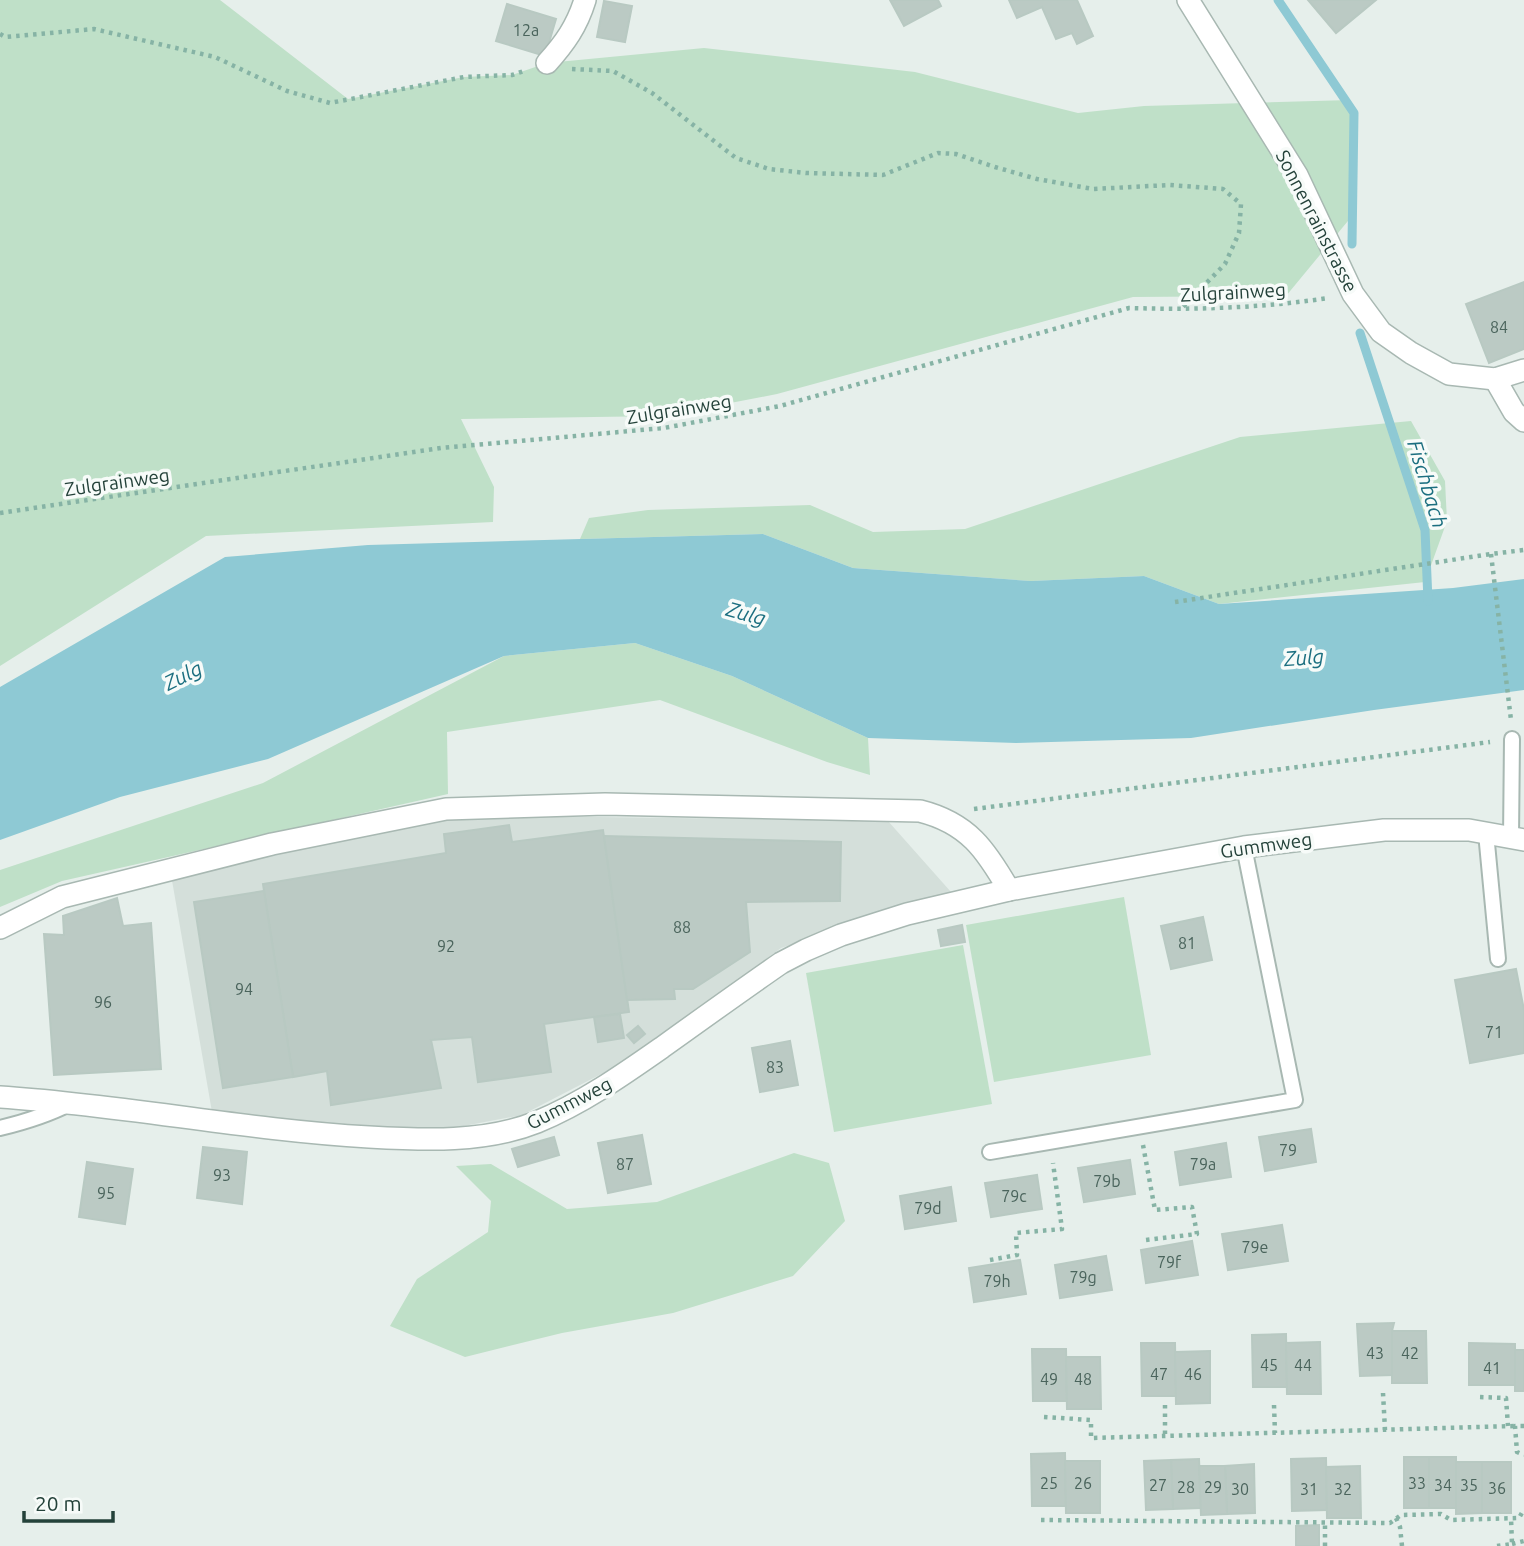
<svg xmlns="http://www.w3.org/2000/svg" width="1524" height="1546" viewBox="0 0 1524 1546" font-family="Ubuntu,sans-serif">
	<rect width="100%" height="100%" fill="#e6efeb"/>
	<polygon fill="#d4dfda" points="460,815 888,821 951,892 781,948 638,1055 522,1115 421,1134 212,1112 169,863"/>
	<g fill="#bfe0c8">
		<polygon points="0,0 220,0 348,99 464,77 512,75 547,63 704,48 915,72 1078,113 1144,106 1350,100 1357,210 1286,296 1133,297 777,394 663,416 461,419 494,487 493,522 206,536 0,666"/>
		<polygon points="1411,421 1445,481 1447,521 1425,582 1219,604 1144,576 1031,581 853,568 763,534 580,539 589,518 648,510 810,505 873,532 965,529 1240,437"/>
		<polygon points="635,643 732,676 868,738 870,775 827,762 660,700 447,732 448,794 62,881 0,907 0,870 263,783 504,656"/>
		<polygon points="1124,897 1151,1055 994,1082 966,925"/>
		<polygon points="963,945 992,1104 834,1132 806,973"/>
		<polygon points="794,1153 829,1163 845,1221 793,1276 673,1313 562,1333 465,1357 390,1326 417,1279 488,1232 491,1201 456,1166 491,1164 567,1209 657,1202"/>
	</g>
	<polygon fill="#8ec9d4" points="763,534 853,568 1031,581 1144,576 1219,604 1453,588 1524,579 1524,690 1374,710 1191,738 1016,743 868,738 732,676 635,643 504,656 268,759 120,797 0,840 0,687 225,557 368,545"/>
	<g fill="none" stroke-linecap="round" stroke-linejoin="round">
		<g stroke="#8ec9d4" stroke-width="9">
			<polyline points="1278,0 1354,113 1352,244"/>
			<polyline points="1360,333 1425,530 1428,601"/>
		</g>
	</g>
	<g fill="#bbcac4" stroke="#b8c9c2" stroke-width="2">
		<polygon points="890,0 938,0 941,6 904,26"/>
		<polygon points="1009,0 1077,0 1093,36 1077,44 1072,33 1056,39 1042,7 1017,18"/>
		<polygon points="1308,0 1376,0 1336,33"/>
		<polygon points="604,1 632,6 625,42 597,37"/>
		<polygon points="507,4 556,19 545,56 496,41"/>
		<polygon points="1524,282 1524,349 1489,363 1466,304"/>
		<polygon points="509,825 512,842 603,830 629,1012 544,1024 551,1072 478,1082 472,1037 431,1040 441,1088 331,1105 327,1071 293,1077 263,884 446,853 444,834"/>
		<polygon points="604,836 841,842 840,901 746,902 750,952 693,989 674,989 675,999 627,1000"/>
		<polygon points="264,891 293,1077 223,1088 194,902"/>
		<polygon points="117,898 123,926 151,923 161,1069 54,1075 44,934 64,935 63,916"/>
		<polygon points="1203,917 1212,960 1171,969 1161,926"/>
		<polygon points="962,925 965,942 941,946 938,930"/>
		<polygon points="1516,969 1524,1010 1524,1053 1470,1063 1455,980"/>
		<polygon points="620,1014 624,1038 598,1042 594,1017"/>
		<polygon points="638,1026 645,1034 634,1043 627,1035"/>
		<polygon points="790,1041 798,1085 760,1092 752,1048"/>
		<polygon points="1311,1129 1316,1162 1265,1171 1259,1137"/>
		<polygon points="642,1135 651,1184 608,1193 598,1143"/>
		<polygon points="554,1137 559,1155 518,1167 512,1149"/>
		<polygon points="1226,1143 1231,1177 1180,1185 1175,1152"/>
		<polygon points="203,1147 247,1152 242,1204 197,1198"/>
		<polygon points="1130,1160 1135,1194 1084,1202 1078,1168"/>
		<polygon points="87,1162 133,1169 125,1224 79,1217"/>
		<polygon points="1037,1175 1042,1209 991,1217 985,1183"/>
		<polygon points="951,1187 956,1221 905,1229 900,1196"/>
		<polygon points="1282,1225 1288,1261 1228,1270 1222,1234"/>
		<polygon points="1192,1241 1198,1275 1146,1283 1141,1250"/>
		<polygon points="1106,1256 1112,1290 1060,1298 1055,1265"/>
		<polygon points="1020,1260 1026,1294 974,1302 969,1268"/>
		<polygon points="1394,1323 1392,1331 1393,1375 1360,1376 1357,1324"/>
		<polygon points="1392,1331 1426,1331 1427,1383 1392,1383"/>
		<polygon points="1286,1334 1287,1387 1253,1387 1252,1335"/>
		<polygon points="1320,1342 1321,1394 1287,1394 1286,1343"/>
		<polygon points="1141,1343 1175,1343 1176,1396 1142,1396"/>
		<polygon points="1469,1343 1515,1344 1515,1385 1469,1385"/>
		<polygon points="1032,1349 1066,1349 1067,1401 1033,1401"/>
		<rect x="1515" y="1350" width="9" height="41"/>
		<polygon points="1210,1351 1210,1403 1176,1404 1175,1352"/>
		<polygon points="1066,1357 1100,1357 1101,1409 1067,1409"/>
		<polygon points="1065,1453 1066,1506 1032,1506 1031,1454"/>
		<rect x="1404" y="1457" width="25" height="51"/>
		<rect x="1429" y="1457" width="27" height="51"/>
		<polygon points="1326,1458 1327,1510 1292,1511 1291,1459"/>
		<polygon points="1199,1459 1201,1508 1173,1509 1171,1460"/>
		<polygon points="1171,1460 1173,1509 1146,1510 1144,1461"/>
		<polygon points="1065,1461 1100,1461 1100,1513 1066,1513"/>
		<polygon points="1456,1462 1482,1462 1482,1513 1456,1514"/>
		<rect x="1482" y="1462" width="29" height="51"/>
		<polygon points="1254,1464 1255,1513 1227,1514 1225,1466"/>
		<polygon points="1199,1466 1225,1466 1227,1514 1201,1515"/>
		<polygon points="1360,1466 1361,1518 1327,1518 1326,1467"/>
		<polygon points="1319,1525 1319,1546 1296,1546 1296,1526"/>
	</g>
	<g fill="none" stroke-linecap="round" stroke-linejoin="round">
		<defs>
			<g id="service">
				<polyline points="1486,833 1498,959"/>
				<polyline points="1511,838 1512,739"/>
				<path d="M0,1128C25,1122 48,1115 71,1103"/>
				<polyline points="990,1152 1295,1100 1244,847"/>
			</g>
			<g id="minor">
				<polyline points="1188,0 1297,175 1353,294 1381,332 1411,353 1449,374 1495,379 1524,370"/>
				<path d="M547,63C565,43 577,26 585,0"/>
				<polyline points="1495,379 1514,412 1524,421"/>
				<path d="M0,928L62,897L272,844L446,809L605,804L920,811C968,823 986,850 1009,890"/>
				<path d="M0,1097C124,1105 245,1130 369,1137C424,1140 485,1143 537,1122C583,1103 624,1074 664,1046C703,1018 742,990 781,963L806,950L841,935L907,914L1009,890L1244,847L1384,830H1469L1524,840"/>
			</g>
		</defs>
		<use href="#service" stroke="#a8b8b2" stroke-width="18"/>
		<use href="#minor" stroke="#a8b8b2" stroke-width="24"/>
		<g stroke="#86b3a5" stroke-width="4.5" stroke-dasharray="3.5 5" stroke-linecap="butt">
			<polyline points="0,34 5,37 94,29 215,57 287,91 330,103 464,77 512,75 524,71"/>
			<polyline points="572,69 613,71 652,93 736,158 769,169 806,173 883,175 938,153 956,154 995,167 1037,179 1093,189 1170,185 1223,189 1241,204 1239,233 1225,264 1181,309"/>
			<path d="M0,513L441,448L664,428L780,406L1129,308C1196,310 1262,308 1328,298"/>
			<polyline points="1491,554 1511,720"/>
			<polyline points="1175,602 1491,554 1524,550"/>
			<polyline points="974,809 1490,742"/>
			<polyline points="1143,1145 1155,1210 1192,1207 1197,1234 1146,1240"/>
			<polyline points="990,1260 1017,1255 1016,1233 1062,1229 1053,1163"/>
			<polyline points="1383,1393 1385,1430"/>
			<polyline points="1480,1397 1506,1398 1508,1426"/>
			<polyline points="1165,1405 1165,1436"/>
			<polyline points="1274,1405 1275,1433"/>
			<polyline points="1044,1417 1091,1420 1091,1438 1515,1426"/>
			<polyline points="1524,1426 1515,1426 1517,1452 1524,1455"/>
			<polyline points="1396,1518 1400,1527 1402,1546"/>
			<polyline points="1041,1520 1390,1523 1401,1515 1441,1514 1451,1520 1519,1518 1524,1509"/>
			<polyline points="1512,1544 1524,1541"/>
			<polyline points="1325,1546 1325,1521"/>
			<polyline points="1497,1546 1512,1544 1511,1518"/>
		</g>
		<use href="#service" stroke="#fff" stroke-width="14"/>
		<use href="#minor" stroke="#fff" stroke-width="21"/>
	</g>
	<g text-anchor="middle" stroke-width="7" stroke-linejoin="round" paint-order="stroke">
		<g font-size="16" fill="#4a645c">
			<text x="526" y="36">12a</text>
			<text x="1499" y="333">84</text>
			<text x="682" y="933">88</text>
			<text x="1187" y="949">81</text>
			<text x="446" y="952">92</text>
			<text x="244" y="995">94</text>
			<text x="103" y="1008">96</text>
			<text x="1494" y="1038">71</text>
			<text x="775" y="1073">83</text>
			<text x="1288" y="1156">79</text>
			<text x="625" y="1170">87</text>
			<text x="1203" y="1170">79a</text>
			<text x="222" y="1181">93</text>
			<text x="1107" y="1187">79b</text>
			<text x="106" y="1199">95</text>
			<text x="1014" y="1202">79c</text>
			<text x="928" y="1214">79d</text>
			<text x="1255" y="1253">79e</text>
			<text x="1169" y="1268">79f</text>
			<text x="1083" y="1283">79g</text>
			<text x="997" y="1287">79h</text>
			<text x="1375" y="1359">43</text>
			<text x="1410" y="1359">42</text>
			<text x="1269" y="1371">45</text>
			<text x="1303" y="1371">44</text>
			<text x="1492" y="1374">41</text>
			<text x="1159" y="1380">47</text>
			<text x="1193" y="1380">46</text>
			<text x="1049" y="1385">49</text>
			<text x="1083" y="1385">48</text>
			<text x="1049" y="1489">25</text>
			<text x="1083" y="1489">26</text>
			<text x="1417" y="1489">33</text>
			<text x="1158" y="1491">27</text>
			<text x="1443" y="1491">34</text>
			<text x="1469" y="1491">35</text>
			<text x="1186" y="1493">28</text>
			<text x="1213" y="1493">29</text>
			<text x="1497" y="1494">36</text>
			<text x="1240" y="1495">30</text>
			<text x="1309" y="1495">31</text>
			<text x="1343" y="1495">32</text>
		</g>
		<g font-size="19" fill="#24423a" stroke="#f7fbf9">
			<text transform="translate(1317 221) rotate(63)" y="7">Sonnenrainstrasse</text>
			<text transform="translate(1233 292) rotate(-3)" y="7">Zulgrainweg</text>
			<text transform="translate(679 409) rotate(-9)" y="7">Zulgrainweg</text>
			<text transform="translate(117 482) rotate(-8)" y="7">Zulgrainweg</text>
			<text transform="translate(1266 845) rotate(-8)" y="7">Gummweg</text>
			<text transform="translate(569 1103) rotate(-27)" y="7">Gummweg</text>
		</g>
		<g font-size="21" font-style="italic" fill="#1c6f80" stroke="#f7fbf9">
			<text transform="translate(1427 484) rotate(73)" y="7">Fischbach</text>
			<text transform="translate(746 614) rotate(16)" y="7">Zulg</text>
			<text transform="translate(1304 658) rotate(-4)" y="7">Zulg</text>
			<text transform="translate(183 676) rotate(-26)" y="7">Zulg</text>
		</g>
	</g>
	<path d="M24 1511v10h89v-10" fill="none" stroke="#24423a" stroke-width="3.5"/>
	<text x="35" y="1511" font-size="21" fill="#24423a" stroke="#f7fbf9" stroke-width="5" paint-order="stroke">20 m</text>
</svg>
